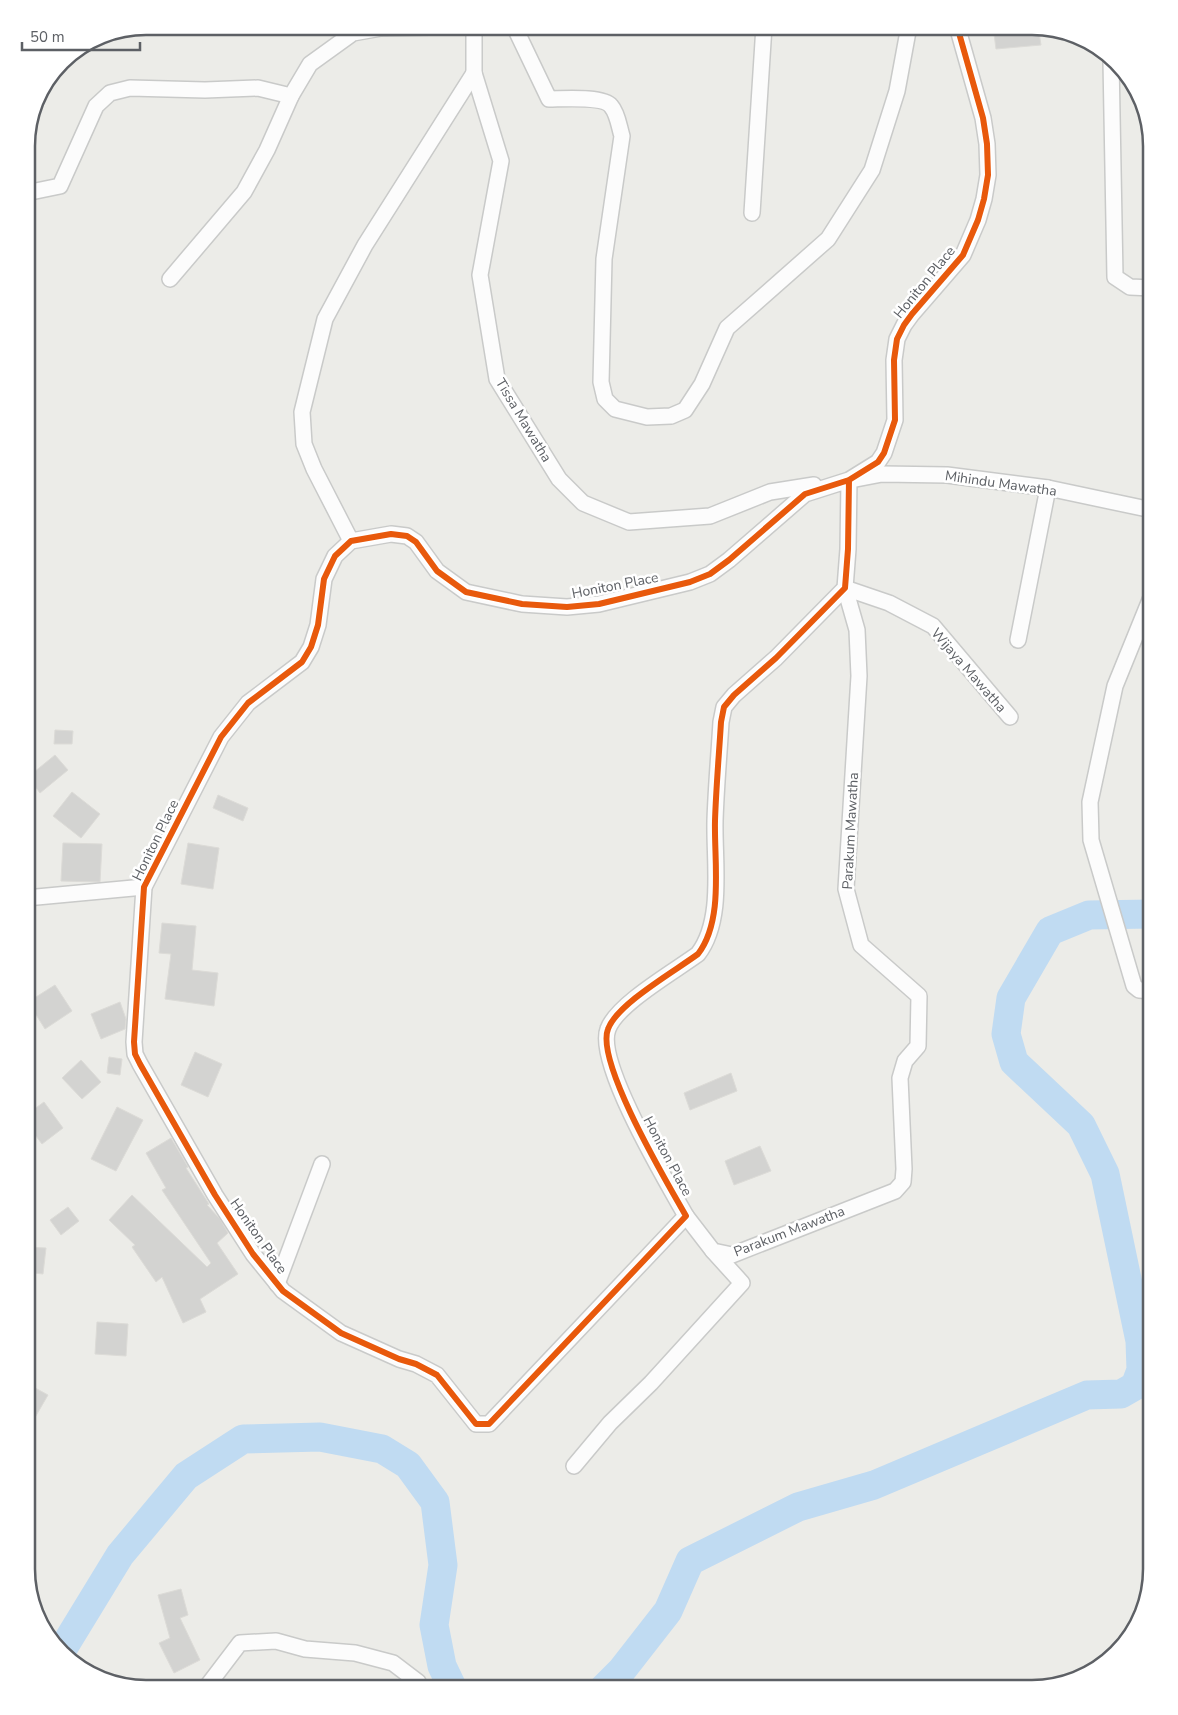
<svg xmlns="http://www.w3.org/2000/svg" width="1178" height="1715" viewBox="0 0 1178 1715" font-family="'Nunito Sans',sans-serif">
	<rect width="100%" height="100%" fill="#ecece8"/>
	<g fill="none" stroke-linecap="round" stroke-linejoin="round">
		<g stroke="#c0dbf2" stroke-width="29">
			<polyline points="62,1650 120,1555 186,1476 243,1439 320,1437 382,1449 408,1465 435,1502 443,1565 434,1625 442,1666 453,1689"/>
			<polyline points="603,1689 622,1670 668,1611 690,1561 798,1507 874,1485 1087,1395 1121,1394 1135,1386 1141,1370 1140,1341 1105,1174 1081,1125 1014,1062 1006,1034 1011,998 1050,931 1089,915 1152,914"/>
		</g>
	</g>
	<g fill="#d3d3d1" stroke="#dcdbd7">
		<polygon points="993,26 1038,26 1041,45 996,49"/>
		<polygon points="55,730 73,731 72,744 54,744"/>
		<polygon points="55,755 68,770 40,793 28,777"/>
		<polygon points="72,792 100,814 81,838 53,816"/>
		<polygon points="218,795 248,808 243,821 213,808"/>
		<polygon points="63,843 102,844 100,882 61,881"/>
		<polygon points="188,843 219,848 213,889 181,884"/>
		<polygon points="162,923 196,926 192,970 218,973 214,1006 165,999 171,954 159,953"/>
		<polygon points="55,985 72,1011 45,1029 28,1002"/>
		<polygon points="120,1002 126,1019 125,1029 101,1039 91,1014"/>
		<polygon points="195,1052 222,1064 208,1097 181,1085"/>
		<polygon points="109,1057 122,1059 120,1075 107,1073"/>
		<polygon points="81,1060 101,1082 82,1099 62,1078"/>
		<polygon points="731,1073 737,1091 690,1110 684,1093"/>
		<polygon points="44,1102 63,1128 42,1144 26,1123 26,1115"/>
		<polygon points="117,1107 143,1120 116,1171 91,1159"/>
		<polygon points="171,1138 188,1167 186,1168 209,1204 207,1205 220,1219 228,1233 217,1243 238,1274 200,1299 206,1312 183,1323 162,1277 156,1282 132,1247 135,1245 109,1220 132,1195 207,1267 211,1263 162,1190 166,1188 146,1153"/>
		<polygon points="760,1146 771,1171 734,1185 725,1161"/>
		<polygon points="68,1207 79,1221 61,1235 50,1220"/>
		<polygon points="26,1247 46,1248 43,1274 26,1272"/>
		<polygon points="97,1322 128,1324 126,1356 95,1354"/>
		<polygon points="26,1383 48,1395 26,1433"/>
		<polygon points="181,1589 188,1615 180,1618 200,1660 174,1673 159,1643 170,1638 158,1595"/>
	</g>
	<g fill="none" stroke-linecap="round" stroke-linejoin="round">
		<defs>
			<g id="minor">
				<path d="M514,26L549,99C563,99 603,96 611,106C618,114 619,127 622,136L604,259L601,382L605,399L615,409L647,417L671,416L685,410L702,384L727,328L828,239L872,170L897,91L909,26"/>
				<polyline points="474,27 474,73 501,161 480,275 497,379 559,479 583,503 629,522 710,516 770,492 814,485"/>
				<polyline points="1111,61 1115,277 1130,287 1152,288"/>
				<polyline points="26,193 60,186 96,106 110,93 130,88 205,90 258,88 291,96 310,64 353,33 381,28 477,26"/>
				<polyline points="752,213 764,26"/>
				<polyline points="170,279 244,192 267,150 291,96"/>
				<polyline points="856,479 882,474 947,475 1048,488 1152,510"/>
				<path d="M849,480L848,549L845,588L776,658L734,695L724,707L721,722C719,755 716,788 715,821C714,862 724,920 698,954C675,971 617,1004 608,1029C595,1062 668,1184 686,1216L489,1424H476L437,1375L416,1364L399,1359L341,1333L283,1291L253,1254L215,1195L140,1064L135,1054L134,1042L144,887L221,737L248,703L302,662L311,647L318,625L324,579L335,556L351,541L391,534L407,536L416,542L437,571L466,592L522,604L567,607L599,604L690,582L710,574L729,560L805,494L849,480L878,462L884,453L895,420L894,360L897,339L904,325L912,314L963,255L978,220L984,199L988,175L987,144L983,118L957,26"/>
				<polyline points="351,541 314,469 304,444 302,412 325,319 365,245 474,73"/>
				<polyline points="845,588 889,603 933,626 1010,717"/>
				<polyline points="1018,640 1048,488"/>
				<polyline points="26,898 144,887"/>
				<polyline points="1152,991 1139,990 1134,986 1091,840 1090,802 1115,686 1152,595"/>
				<polyline points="686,1216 713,1251 732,1255 895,1191 903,1182 904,1169 900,1078 905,1061 918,1046 919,996 861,945 846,889 859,676 857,630 845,588"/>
				<polyline points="277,1284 322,1164"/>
				<polyline points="574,1466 610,1423 651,1383 742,1283 713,1251"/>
				<polyline points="205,1689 240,1643 276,1641 305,1649 355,1653 393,1663 418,1682 421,1689"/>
			</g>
		</defs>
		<use href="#minor" stroke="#c9cac9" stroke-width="18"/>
		<use href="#minor" stroke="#fcfcfc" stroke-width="15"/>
		<defs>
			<path id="cycleway" d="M849,480L848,549L845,588L776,658L734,695L724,707L721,722C719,755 716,788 715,821C714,862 724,920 698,954C675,971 617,1004 608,1029C595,1062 668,1184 686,1216L489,1424H476L437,1375L416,1364L399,1359L341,1333L283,1291L253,1254L215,1195L140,1064L135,1054L134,1042L144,887L221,737L248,703L302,662L311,647L318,625L324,579L335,556L351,541L391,534L407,536L416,542L437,571L466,592L522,604L567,607L599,604L690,582L710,574L729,560L805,494L849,480L878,462L884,453L895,420L894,360L897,339L904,325L912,314L963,255L978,220L984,199L988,175L987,144L983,118L957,26"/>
		</defs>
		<use href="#cycleway" stroke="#fff" stroke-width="9"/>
		<use href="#cycleway" stroke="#e8590c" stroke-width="6"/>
	</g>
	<g text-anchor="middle" stroke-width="5" stroke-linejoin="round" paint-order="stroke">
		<g font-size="14" fill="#5d6065" stroke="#fff">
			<text transform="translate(924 282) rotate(-51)" y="5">Honiton Place</text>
			<text transform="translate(524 420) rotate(59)" y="5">Tissa Mawatha</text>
			<text transform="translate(1001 483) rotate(8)" y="5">Mihindu Mawatha</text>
			<text transform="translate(615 585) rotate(-11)" y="5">Honiton Place</text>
			<text transform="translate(969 670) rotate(49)" y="5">Wijaya Mawatha</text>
			<text transform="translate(850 831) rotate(-87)" y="5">Parakum Mawatha</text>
			<text transform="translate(155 840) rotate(-64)" y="5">Honiton Place</text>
			<text transform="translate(668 1156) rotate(62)" y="5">Honiton Place</text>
			<text transform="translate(789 1231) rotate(-21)" y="5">Parakum Mawatha</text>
			<text transform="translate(259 1236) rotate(55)" y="5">Honiton Place</text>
		</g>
	</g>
	<path d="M0 0H1178V1715H0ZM146 35H1032A111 111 0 0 1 1143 146V1569A111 111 0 0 1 1032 1680H146A111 111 0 0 1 35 1569V146A111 111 0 0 1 146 35Z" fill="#fff" fill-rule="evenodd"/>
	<path fill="none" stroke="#5d6065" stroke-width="2.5" d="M146 35H1032A111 111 0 0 1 1143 146V1569A111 111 0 0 1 1032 1680H146A111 111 0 0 1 35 1569V146A111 111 0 0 1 146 35Z"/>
	<path d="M22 42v8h118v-8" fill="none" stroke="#5d6065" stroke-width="2.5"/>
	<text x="30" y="42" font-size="15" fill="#5d6065" stroke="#ffffff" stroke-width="4" paint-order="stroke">50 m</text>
</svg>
